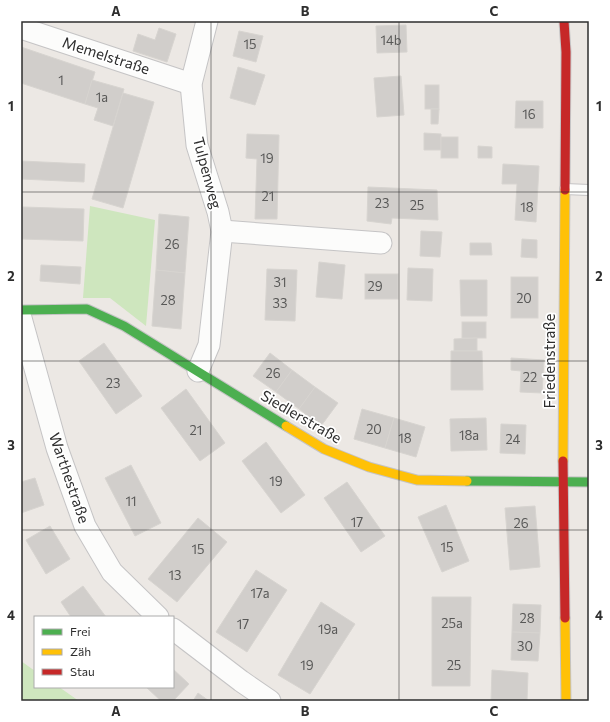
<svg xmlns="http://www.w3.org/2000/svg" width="610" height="722" viewBox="0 0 610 722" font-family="Commissioner,sans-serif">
	<rect width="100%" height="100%" fill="#ece8e4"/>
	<g fill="#cee6be">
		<polygon points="90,206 155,220 146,326 110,298 83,298"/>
		<polygon points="21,661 35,671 35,687 59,687 79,701 21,701"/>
	</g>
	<g fill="#d1cecb" stroke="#d7d4d0">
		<polygon points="406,25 407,52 377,53 376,26"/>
		<polygon points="159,28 176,34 167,62 133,51 138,34 155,40"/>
		<polygon points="239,31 263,36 256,62 233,56"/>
		<polygon points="21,47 95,72 85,104 21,83"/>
		<polygon points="238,67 265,75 255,105 230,98"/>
		<polygon points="401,76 404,115 377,117 374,78"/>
		<polygon points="92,80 124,89 113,126 94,120 98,108 85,104"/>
		<rect x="425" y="85" width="14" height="24"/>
		<polygon points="123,93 154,102 123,208 92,199"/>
		<polygon points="516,101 543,101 543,128 515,128"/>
		<polygon points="431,109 439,109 438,124 431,124"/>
		<polygon points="424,133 441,134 441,150 424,150"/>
		<polygon points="247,134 279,135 277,219 255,219 257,159 246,158"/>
		<rect x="441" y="137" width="17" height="21"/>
		<polygon points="478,146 492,147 492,158 478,158"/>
		<polygon points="21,161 85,164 84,182 21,179"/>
		<polygon points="503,164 539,166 536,222 515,220 517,184 502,184"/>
		<polygon points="368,187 437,190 438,220 392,218 391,224 367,221"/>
		<polygon points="23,207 84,209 83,241 22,239"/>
		<polygon points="159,214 189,217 185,273 156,270"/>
		<polygon points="421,231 442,232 440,257 420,256"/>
		<polygon points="522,239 537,240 537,258 521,257"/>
		<polygon points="470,243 491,243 492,255 470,255"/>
		<polygon points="319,262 345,265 342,299 316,297"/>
		<polygon points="41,265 81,267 80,284 40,281"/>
		<polygon points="408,268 433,269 432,301 407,300"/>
		<polygon points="267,269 297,270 295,321 265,320"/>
		<polygon points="156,270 185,273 181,329 152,326"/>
		<rect x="365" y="274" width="33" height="25"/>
		<rect x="511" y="277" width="27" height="41"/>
		<polygon points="460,280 487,280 487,316 461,316"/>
		<rect x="462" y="322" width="24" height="16"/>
		<polygon points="477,338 477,351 454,351 454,339"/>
		<polygon points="104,343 142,396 116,414 79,361"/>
		<polygon points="451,351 482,351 483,390 451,390"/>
		<polygon points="270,353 292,370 276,392 253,376"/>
		<polygon points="511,358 544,360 542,393 520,392 521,371 511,370"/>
		<polygon points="292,370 315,387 299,409 276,392"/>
		<polygon points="315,387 338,403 321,426 299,409"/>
		<polygon points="186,389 225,443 200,461 161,408"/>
		<polygon points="362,409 394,418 385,448 354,439"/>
		<polygon points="394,418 425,427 416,457 385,448"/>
		<polygon points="486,418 487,450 451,451 450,419"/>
		<polygon points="501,424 526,425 525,454 500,453"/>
		<polygon points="266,442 305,495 281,513 242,461"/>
		<polygon points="131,465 161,523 135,536 105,478"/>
		<polygon points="35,478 44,505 21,513 21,482"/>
		<polygon points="347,482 385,536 361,552 324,498"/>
		<polygon points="446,505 469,561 442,572 418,517"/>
		<polygon points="535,506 540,567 510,570 505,508"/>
		<polygon points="198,518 227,542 177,602 148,579"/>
		<polygon points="50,526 70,559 46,574 26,540"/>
		<polygon points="256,570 287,590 247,652 216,632"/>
		<polygon points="83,586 106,617 71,617 61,602"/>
		<polygon points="432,597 471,597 470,686 432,686"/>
		<polygon points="321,602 355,624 310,694 278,675"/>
		<polygon points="513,604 541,605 540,633 512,632"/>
		<polygon points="512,632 540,633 538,661 511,660"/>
		<polygon points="173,669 189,684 173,701 161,701 146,687 173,687"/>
		<polygon points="492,670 528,673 527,701 491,701"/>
		<polygon points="198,693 209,701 193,701"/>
	</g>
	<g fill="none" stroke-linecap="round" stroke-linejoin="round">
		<defs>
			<polyline id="lane" points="565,189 589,190"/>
			<g id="street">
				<polyline points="21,28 191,84"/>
				<polyline points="222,231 381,243"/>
				<polyline points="21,318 57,448 85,526 112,572 158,617"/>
				<polyline points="198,371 209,345 222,231 218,212 197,145 191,84 207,21"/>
				<polyline points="173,629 241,681 270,701"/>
			</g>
			<g id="fast">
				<polyline points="21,310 87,309 124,326 286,426"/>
				<polyline points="467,481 589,482"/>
			</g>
			<g id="slow">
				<polyline points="286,426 324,449 369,467 417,480 467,481"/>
				<polyline points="563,461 565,190"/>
				<polyline points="565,618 566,701"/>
			</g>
			<g id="jam">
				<polyline points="564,21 566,52 565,190"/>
				<polyline points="563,461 565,618"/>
			</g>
		</defs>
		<use href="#lane" stroke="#c5c4c5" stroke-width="12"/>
		<use href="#street" stroke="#c5c4c5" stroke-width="23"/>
		<use href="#fast" stroke="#c5c4c5" stroke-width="11"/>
		<use href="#slow" stroke="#c5c4c5" stroke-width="11"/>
		<use href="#jam" stroke="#c5c4c5" stroke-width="11"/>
		<use href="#lane" stroke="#fcfcfb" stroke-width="10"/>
		<use href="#street" stroke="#fcfcfb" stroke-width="21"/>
		<use href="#fast" stroke="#4caf50" stroke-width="9"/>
		<use href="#slow" stroke="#ffc107" stroke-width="9"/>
		<use href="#jam" stroke="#c62828" stroke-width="9"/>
	</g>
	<path fill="none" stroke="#2e2e2e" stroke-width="1" stroke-opacity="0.55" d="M211,21V701M399,21V701M21,192H589M21,361H589M21,530H589"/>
	<g text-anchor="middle" stroke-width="3.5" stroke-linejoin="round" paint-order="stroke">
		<g font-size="13" fill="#585857">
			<text x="391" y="45">14b</text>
			<text x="250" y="49">15</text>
			<text x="61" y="85">1</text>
			<text x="102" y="102">1a</text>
			<text x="529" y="119">16</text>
			<text x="267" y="163">19</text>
			<text x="268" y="201">21</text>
			<text x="382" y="208">23</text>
			<text x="417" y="210">25</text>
			<text x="527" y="212">18</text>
			<text x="172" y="249">26</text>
			<text x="280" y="287">31</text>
			<text x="375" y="291">29</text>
			<text x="524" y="303">20</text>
			<text x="168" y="305">28</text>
			<text x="280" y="308">33</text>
			<text x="273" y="378">26</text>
			<text x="530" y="382">22</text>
			<text x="113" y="388">23</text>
			<text x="374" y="434">20</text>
			<text x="196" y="435">21</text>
			<text x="469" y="440">18a</text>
			<text x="405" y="443">18</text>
			<text x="513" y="444">24</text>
			<text x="276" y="486">19</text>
			<text x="131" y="506">11</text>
			<text x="357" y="527">17</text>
			<text x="521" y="528">26</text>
			<text x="447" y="552">15</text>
			<text x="198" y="554">15</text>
			<text x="175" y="580">13</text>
			<text x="260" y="598">17a</text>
			<text x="527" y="623">28</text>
			<text x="452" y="628">25a</text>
			<text x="243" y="629">17</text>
			<text x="328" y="634">19a</text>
			<text x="525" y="651">30</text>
			<text x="307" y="670">19</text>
			<text x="454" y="670">25</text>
		</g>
		<g font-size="15" fill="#2e2e2e" stroke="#fff">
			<text transform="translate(106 56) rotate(18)" y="5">Memelstraße</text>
			<text transform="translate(207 173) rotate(75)" y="5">Tulpenweg</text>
			<text transform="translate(550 361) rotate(-90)" y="5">Friedenstraße</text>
			<text transform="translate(301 417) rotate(30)" y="5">Siedlerstraße</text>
			<text transform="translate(69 478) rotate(71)" y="5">Warthestraße</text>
		</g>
	</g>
	<rect width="610" height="722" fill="none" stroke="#ffffff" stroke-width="44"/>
	<rect x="34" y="616" width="140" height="72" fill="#ffffff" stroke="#ababab"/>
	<rect x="42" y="629" width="20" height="6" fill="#4caf50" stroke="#ababab"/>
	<text x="70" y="636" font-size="12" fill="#2e2e2e">Frei</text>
	<rect x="42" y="649" width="20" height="6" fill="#ffc107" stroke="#ababab"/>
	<text x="70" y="656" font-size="12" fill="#2e2e2e">Zäh</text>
	<rect x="42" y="669" width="20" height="6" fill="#c62828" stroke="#ababab"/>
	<text x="70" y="676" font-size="12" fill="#2e2e2e">Stau</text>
	<rect x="22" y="22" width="566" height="678" fill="none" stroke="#2e2e2e" stroke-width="1.5"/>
	<g font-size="13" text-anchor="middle" font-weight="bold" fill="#2e2e2e">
		<text x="116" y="16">A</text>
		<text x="305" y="16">B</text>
		<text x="494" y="16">C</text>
		<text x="11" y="111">1</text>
		<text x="599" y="111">1</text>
		<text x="11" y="281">2</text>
		<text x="599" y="281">2</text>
		<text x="11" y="450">3</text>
		<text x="599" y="450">3</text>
		<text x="11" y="620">4</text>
		<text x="599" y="620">4</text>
		<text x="116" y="716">A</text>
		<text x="305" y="716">B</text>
		<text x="494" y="716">C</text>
	</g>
</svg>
